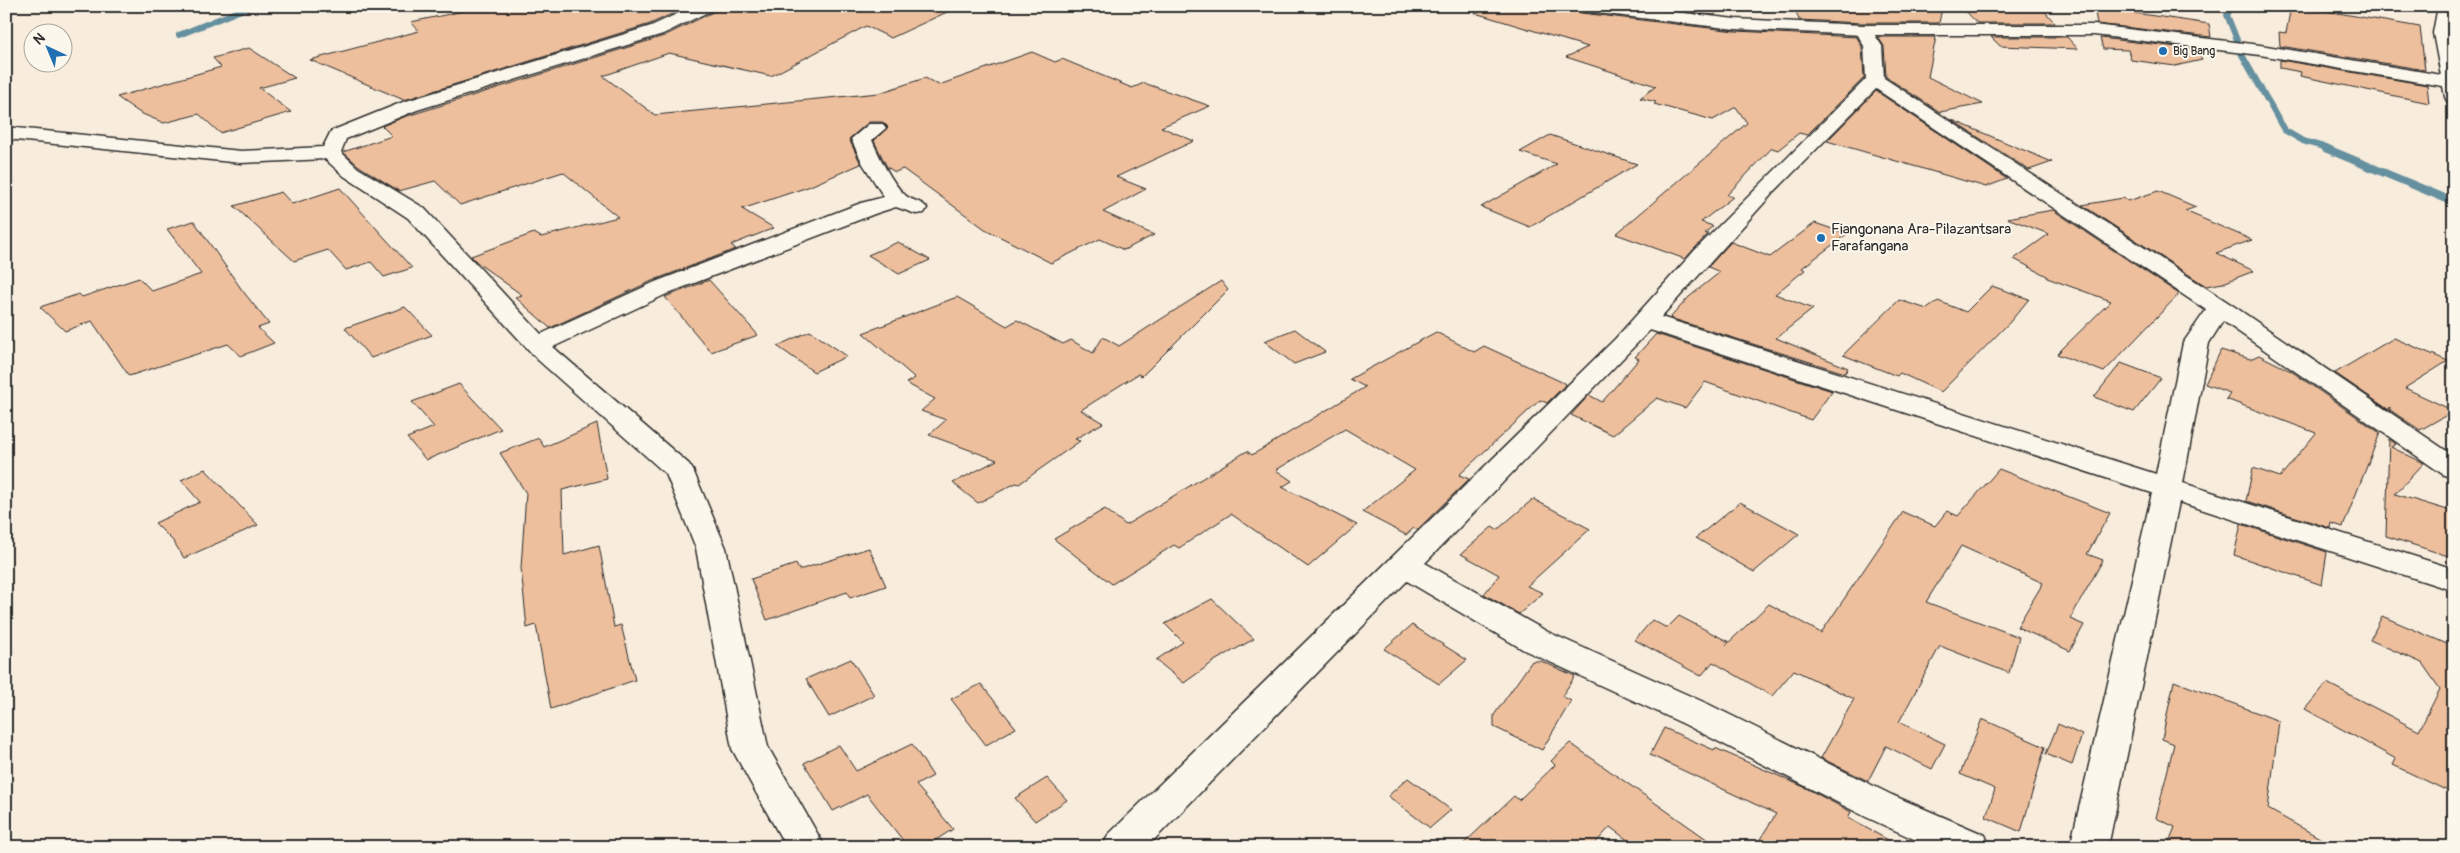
<svg xmlns="http://www.w3.org/2000/svg" width="2460" height="853" viewBox="0 0 2460 853" font-family="Pangolin,sans-serif">
	<rect width="100%" height="100%" fill="#f8ecdc"/>
	<filter id="ink" filterUnits="userSpaceOnUse"><feTurbulence type="fractalNoise" baseFrequency=".02" numOctaves="2"/><feDisplacementMap in="SourceGraphic" scale="10" xChannelSelector="R" yChannelSelector="G"/><feConvolveMatrix kernelMatrix="1 2 1 2 8 2 1 2 1" color-interpolation-filters="sRGB"/></filter>
	<g filter="url(#ink)">
		<g fill="none" stroke-linecap="round" stroke-linejoin="round">
			<g stroke="#65909f" stroke-width="6">
				<polyline points="2232,6 2227,15 2237,40"/>
				<polyline points="179,35 251,6"/>
				<polyline points="2241,53 2284,130 2303,141 2330,149"/>
			</g>
			<polyline stroke="#65909f" stroke-width="8" points="2325,148 2454,202"/>
		</g>
		<g fill="#edbf9d" stroke="#2b2b2b">
			<polygon points="488,6 689,6 650,24 404,100 310,60 419,31 411,22"/>
			<polygon points="718,6 960,6 891,38 866,26 771,76 669,53 603,76 655,115 879,93 925,78 939,85 1032,52 1055,62 1062,59 1132,88 1144,83 1210,106 1161,127 1194,141 1116,177 1146,189 1103,212 1154,235 1124,250 1100,239 1051,263 985,229 903,169 895,172 887,167 874,141 888,127 883,122 869,122 849,139 861,164 808,187 742,209 774,228 731,245 736,249 654,280 550,328 515,297 522,295 479,264 471,256 534,233 541,237 618,217 563,172 460,205 435,181 399,191 359,166 343,152 392,136 382,126 404,117 664,36 715,11"/>
			<polygon points="1476,6 1571,6 1581,13 1735,31 1857,37 1862,47 1864,78 1807,135 1799,133 1778,150 1772,148 1727,195 1733,197 1701,222 1713,226 1705,233 1708,234 1685,259 1616,234 1747,123 1736,107 1713,120 1654,104 1656,102 1640,98 1656,86 1566,57 1588,47 1475,13"/>
			<polygon points="1643,6 1717,6 1715,15"/>
			<polygon points="1794,6 1872,6 1895,9 1942,8 1939,23 1863,23 1799,20"/>
			<polygon points="2031,6 2040,6 2055,23 1977,23 1962,7"/>
			<polygon points="2291,6 2320,6 2320,10 2420,27 2425,70 2280,46 2279,32 2286,33"/>
			<polygon points="2094,7 2209,24 2211,37 2097,24"/>
			<polygon points="1878,37 1936,37 1928,77 1983,104 1940,112 1886,77 1884,46"/>
			<polygon points="1991,37 2067,37 2078,49 2000,46"/>
			<polygon points="2100,38 2212,51 2213,55 2198,52 2202,60 2175,66 2131,60 2128,50 2103,49"/>
			<polygon points="249,48 295,78 259,88 291,112 220,133 199,114 164,123 140,113 117,97 221,67 213,58"/>
			<polygon points="2280,60 2427,85 2429,103 2300,76 2301,72 2280,68"/>
			<polygon points="1876,91 2007,179 1986,187 1827,141"/>
			<polygon points="1950,119 2052,162 2029,170"/>
			<polygon points="1550,135 1637,164 1530,227 1481,207 1557,164 1520,152"/>
			<polygon points="340,188 412,268 384,277 371,262 346,270 328,250 294,261 234,206 281,192 292,204"/>
			<polygon points="2158,191 2196,207 2185,211 2252,240 2216,253 2254,271 2223,283 2206,286 2082,205 2123,198 2128,201"/>
			<polygon points="2053,210 2179,294 2104,372 2057,354 2111,301 2047,278 2047,276 2014,259 2049,234 2007,218"/>
			<polygon points="194,221 242,290 269,324 258,328 274,343 241,356 228,344 129,376 92,321 65,331 40,307 79,294 82,297 139,278 152,291 201,274 167,229"/>
			<polygon points="1815,223 1847,234 1802,268 1805,270 1775,294 1813,309 1776,338 1848,368 1845,373 1670,318 1689,297 1720,272 1708,267 1731,242 1770,257"/>
			<polygon points="898,242 930,260 899,274 868,255"/>
			<polygon points="709,280 758,335 711,352 665,297"/>
			<polygon points="1221,281 1228,290 1142,376 1138,374 1081,410 1103,423 1075,439 1080,441 1019,484 1016,483 978,503 953,483 997,460 929,435 946,420 921,411 935,399 906,383 915,378 863,333 957,297 1007,326 1017,320 1063,344 1071,340 1093,353 1103,337 1119,346"/>
			<polygon points="1992,286 2029,299 2010,322 1941,392 1900,373 1897,376 1843,355 1899,300 1927,309 1938,301 1966,312"/>
			<polygon points="405,307 432,335 371,358 345,328"/>
			<polygon points="1295,329 1325,352 1294,364 1264,341"/>
			<polygon points="810,331 847,356 814,372 777,346"/>
			<polygon points="1436,332 1474,352 1484,346 1566,384 1547,403 1540,400 1459,475 1469,479 1417,530 1414,528 1406,535 1362,512 1415,470 1345,429 1276,470 1292,481 1282,487 1357,525 1308,567 1231,514 1179,548 1174,545 1112,584 1054,539 1105,509 1126,525 1247,451 1252,455 1365,387 1350,379"/>
			<polygon points="1656,334 1832,391 1811,420 1705,382 1685,408 1657,398 1613,435 1571,415 1589,395 1602,402 1639,359 1635,357"/>
			<polygon points="2394,338 2448,361 2405,388 2454,411 2420,430 2390,410 2390,407 2389,410 2335,373"/>
			<polygon points="2221,350 2250,359 2259,355 2291,371 2380,433 2343,527 2331,523 2330,528 2246,501 2253,468 2280,477 2316,433 2226,399 2230,393 2205,384"/>
			<polygon points="2121,363 2161,378 2134,412 2094,397"/>
			<polygon points="459,384 501,429 426,460 407,438 434,427 412,402"/>
			<polygon points="597,424 607,479 562,490 564,555 599,545 614,627 621,625 635,680 551,709 536,625 527,628 521,568 526,493 500,453 539,438 544,447"/>
			<polygon points="2389,439 2396,444 2391,447 2424,463 2395,494 2454,512 2454,558 2386,536"/>
			<polygon points="205,469 258,525 184,558 173,541 155,523 200,502 181,480"/>
			<polygon points="1999,469 2110,513 2087,554 2103,560 2070,619 2084,625 2070,651 2017,627 2043,583 1961,546 1926,602 2019,637 2009,673 1940,646 1899,722 1945,744 1932,769 1886,746 1868,781 1821,758 1854,699 1794,670 1772,696 1713,662 1701,676 1635,640 1652,620 1667,628 1679,616 1729,642 1726,645 1769,604 1821,633 1903,512 1935,526 1947,511 1958,516"/>
			<polygon points="1533,499 1590,529 1527,586 1543,593 1519,614 1484,594 1499,575 1461,554 1492,527 1497,530"/>
			<polygon points="1740,502 1799,534 1754,572 1696,538"/>
			<polygon points="2241,524 2327,552 2322,585 2234,555"/>
			<polygon points="869,548 886,586 850,598 847,592 767,620 751,579 796,564 799,570"/>
			<polygon points="1212,599 1254,639 1216,660 1184,683 1156,660 1183,642 1165,624"/>
			<polygon points="2382,616 2454,647 2454,794 2393,765 2396,759 2305,709 2327,683 2419,731 2440,689 2422,663 2370,640"/>
			<polygon points="1412,625 1467,660 1439,684 1384,649"/>
			<polygon points="851,659 874,695 829,717 806,679"/>
			<polygon points="1532,661 1541,661 1575,676 1562,696 1571,701 1542,750 1494,727 1494,715"/>
			<polygon points="2174,681 2279,721 2268,809 2336,847 2167,847 2175,827 2156,818 2174,744 2162,739"/>
			<polygon points="981,684 1016,728 986,745 951,699"/>
			<polygon points="1982,719 2045,747 2021,832 1986,817 1995,789 1960,774"/>
			<polygon points="2058,724 2082,735 2072,765 2046,754"/>
			<polygon points="1664,728 1714,750 1715,748 1804,787 1851,812 1848,818 1901,847 1755,847 1776,814 1650,755"/>
			<polygon points="1570,743 1718,847 1637,847 1610,827 1592,847 1460,847 1514,796 1519,800 1555,765 1551,761"/>
			<polygon points="912,744 933,776 916,785 953,829 925,847 908,847 867,794 833,811 804,763 839,745 856,771"/>
			<polygon points="1047,778 1067,800 1035,821 1015,798"/>
			<polygon points="1408,778 1451,810 1430,828 1388,796"/>
		</g>
		<g fill="none" stroke-linecap="round" stroke-linejoin="round">
			<defs>
				<g id="street">
					<path d="M694,6H716L714,9L663,34L417,110L346,139L341,152L358,168L424,208L541,334L655,282L861,203L884,197L863,164L851,139L869,124H883L886,128L872,140C880,158 890,180 904,194C910,201 921,200 927,208L924,213L916,214L896,207L877,213L671,292L553,347L689,464L693,470L726,548L768,747L825,847H786L732,749L696,548L666,474L538,360L408,218L344,176L325,159L241,163L6,139V127L241,151L323,147L331,131L403,102L651,26Z"/>
					<polygon points="2438,6 2454,6 2449,33 2454,53 2454,103 2447,101 2445,97 2433,33"/>
					<path d="M1863,25L1869,26L1882,46L1884,78L2229,303L2454,456V478L2444,475L2223,321L2209,343L2183,483L2454,569V591L2179,502L2108,847H2070L2152,493L1650,330L1425,563L1548,632L1708,704L1892,795L1985,835L1990,847H1931L1866,817L1684,724L1524,650L1407,581L1147,847H1103L1108,835L1615,339L1695,250L1866,79L1864,46L1855,30L1857,26ZM1876,89L2206,310L2183,343L2156,474L1661,317L1773,193Z"/>
				</g>
				<polygon id="secondary" points="1573,6 1625,6 1735,19 1863,25 2094,25 2260,45 2454,77 2454,88 2260,55 2094,35 1863,35 1735,29 1581,11"/>
			</defs>
			<use href="#street" stroke="#2b2b2b" stroke-width="3"/>
			<use href="#secondary" stroke="#2b2b2b" stroke-width="3"/>
			<use href="#street" fill="#fbf7ec" fill-rule="evenodd"/>
			<use href="#secondary" fill="#fbf7ec" fill-rule="evenodd"/>
		</g>
	</g>
	<g fill="#1f6fb2" stroke="#fbf7ec" stroke-width="2">
		<circle cx="2163" cy="51" r="5"/>
		<circle cx="1821" cy="238" r="5"/>
	</g>
	<g text-anchor="middle" stroke-width="4" stroke-linejoin="round" paint-order="stroke">
		<g font-size="12" fill="#2b2b2b" stroke="#fbf7ec" text-anchor="start">
			<text x="2173" y="55">Big Bang</text>
		</g>
		<g font-size="15" fill="#2b2b2b" stroke="#fbf7ec" text-anchor="start">
			<text x="1831" y="234">Fiangonana Ara-Pilazantsara<tspan x="1831" dy="17">Farafangana</tspan></text>
		</g>
	</g>
	<rect width="2460" height="853" fill="none" stroke="#fbf7ec" stroke-width="25"/>
	<rect x="12" y="12" width="2435" height="828" fill="none" stroke="#2b2b2b" stroke-width="2" filter="url(#ink)"/>
	<g transform="translate(48 48) rotate(316)"><circle r="24" fill="#fbf7ec" stroke="#a8a59f"/>
	<path d="M0-4L9 19L0 12L-9 19Z" fill="#1f6fb2"/>
	<text y="-8" font-size="14" font-weight="bold" text-anchor="middle" fill="#2b2b2b">N</text>
	</g>
</svg>
